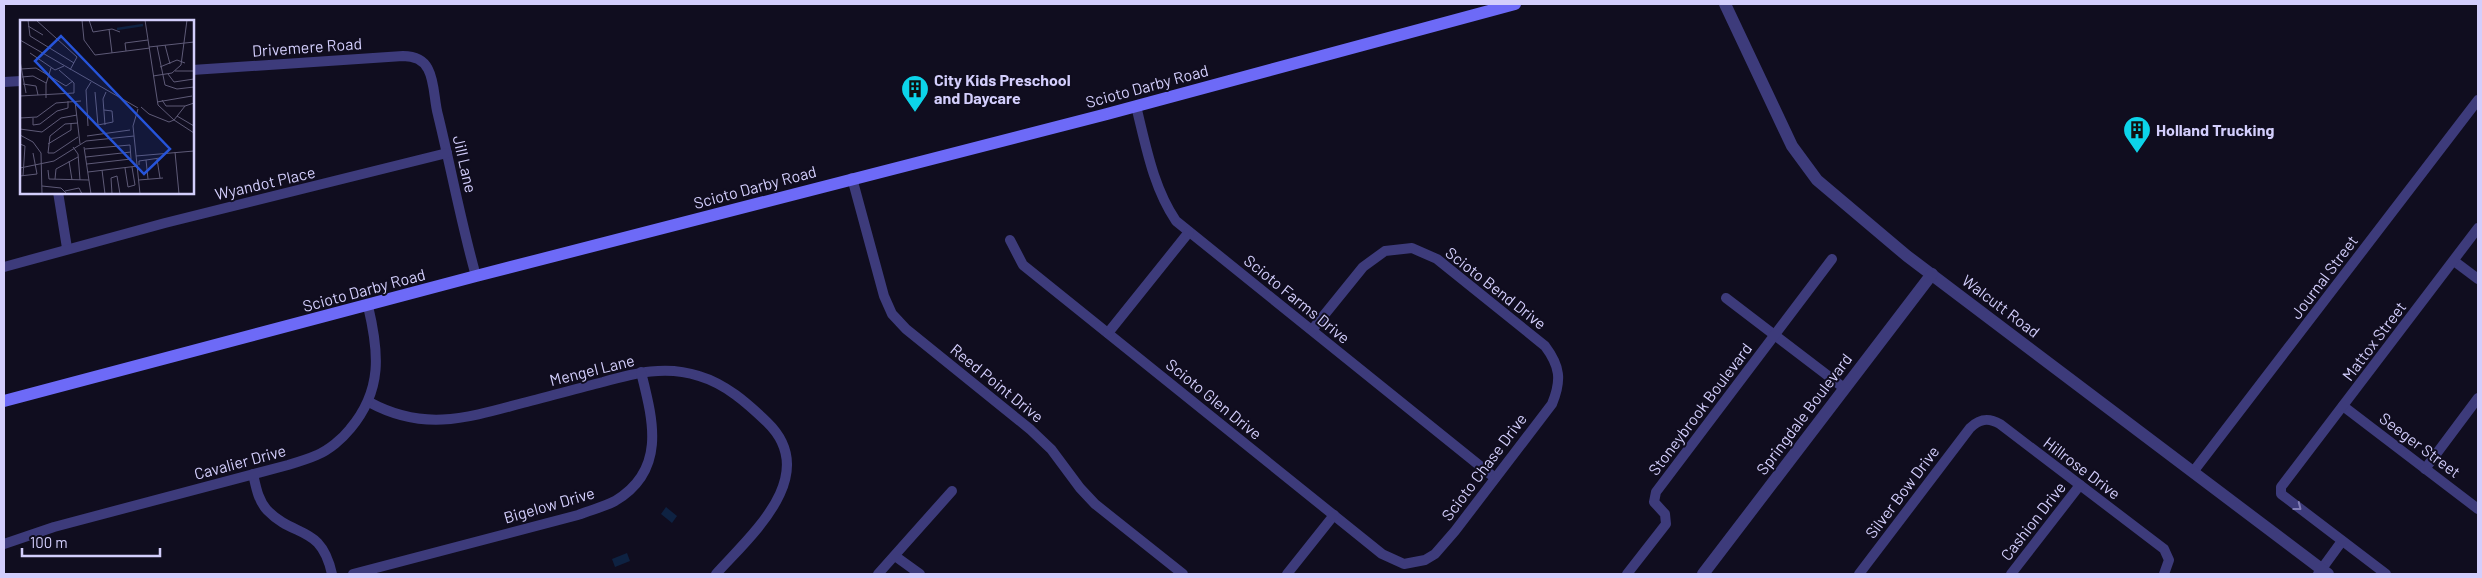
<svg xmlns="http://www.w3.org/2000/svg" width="2482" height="578" viewBox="0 0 2482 578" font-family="Barlow,sans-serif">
	<rect width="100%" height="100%" fill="#100d1f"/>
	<g fill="#0e2242">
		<polygon points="666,507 677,516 672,523 661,514"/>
		<polygon points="627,553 630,561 615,567 612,559"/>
	</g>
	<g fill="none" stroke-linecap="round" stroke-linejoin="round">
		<g stroke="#3d3b7b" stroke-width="10">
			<path d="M192,70L403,56C414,56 423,59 428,69C435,82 434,101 438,115C451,168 461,223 476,276"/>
			<polyline points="4,82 21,81"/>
			<path d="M1136,106C1146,146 1153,187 1176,221L1495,478"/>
			<polyline points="852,178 884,296 892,314 906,329 1031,430 1051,449 1080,488 1095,504 1183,574"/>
			<polyline points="58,192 67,248"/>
			<path d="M1010,240L1023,265L1382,554L1404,564L1425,560L1435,554L1455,531L1552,404C1562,380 1560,366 1545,346L1437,259L1412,248L1385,251L1363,267L1312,330"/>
			<polyline points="2454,261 2478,279"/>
			<polyline points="4,267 165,223 447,153"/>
			<polyline points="1726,298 1844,388"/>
			<polyline points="1108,333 1189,232"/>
			<path d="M369,402C422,431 464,419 519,404C547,397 575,389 603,382C635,373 666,365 699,376C726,384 747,403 767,422C822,475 750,536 716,574"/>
			<polyline points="2343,406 2478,509"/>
			<polyline points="2425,469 2478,398"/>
			<polyline points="2193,472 2478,100"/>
			<path d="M253,474C256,487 258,500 267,510C295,539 321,524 332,574"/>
			<path d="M4,544L54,527L288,465C298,462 308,459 317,455C329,450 342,439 350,429C383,390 379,352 368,306"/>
			<polyline points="895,556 920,574"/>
			<path d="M353,574L578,515C590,510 604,507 615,501C667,470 653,420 641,372"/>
			<polyline points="878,574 952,491"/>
			<polyline points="1287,574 1334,515"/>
			<polyline points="1627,574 1666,524 1665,514 1654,502 1656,492 1832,259"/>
			<path d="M1859,574L1970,428C1979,419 1988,417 2000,424L2164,549L2169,560L2164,574"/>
			<polyline points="2011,574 2080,485"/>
			<polyline points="2318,574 2342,541"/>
			<polyline points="2386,574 2281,494 2281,487 2478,228"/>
		</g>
		<g stroke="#3d3b7b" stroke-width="12">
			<polyline points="1725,4 1792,146 1817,180 1907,256 2328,574"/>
			<polyline points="1703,574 1932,274"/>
		</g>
		<polyline stroke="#6d6af7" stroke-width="12" points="4,401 476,276 1107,114 1515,4"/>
	</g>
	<defs><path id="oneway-chevron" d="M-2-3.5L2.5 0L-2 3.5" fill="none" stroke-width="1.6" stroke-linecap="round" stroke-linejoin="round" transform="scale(1.25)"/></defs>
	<use stroke="#807db5" href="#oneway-chevron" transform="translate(2298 507) rotate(38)"/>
	<defs>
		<symbol id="building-pin" viewBox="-11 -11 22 30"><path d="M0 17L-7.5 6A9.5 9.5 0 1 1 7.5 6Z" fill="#0cd4ea" stroke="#100d1f"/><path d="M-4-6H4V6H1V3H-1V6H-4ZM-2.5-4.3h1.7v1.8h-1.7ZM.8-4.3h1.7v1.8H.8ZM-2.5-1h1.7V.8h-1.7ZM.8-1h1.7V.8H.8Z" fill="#111"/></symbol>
	</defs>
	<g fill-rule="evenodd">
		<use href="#building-pin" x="899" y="73" width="32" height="43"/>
		<use href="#building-pin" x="2121" y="114" width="32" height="43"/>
	</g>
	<g text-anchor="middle" stroke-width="4" stroke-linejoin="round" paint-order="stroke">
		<g font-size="16" fill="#d3cefc" stroke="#100d1f">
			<text transform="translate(307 47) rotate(-4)" y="6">Drivemere Road</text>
			<text transform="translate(1147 86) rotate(-15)" y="6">Scioto Darby Road</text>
			<text transform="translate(465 164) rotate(77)" y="6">Jill Lane</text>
			<text transform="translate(265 183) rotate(-13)" y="6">Wyandot Place</text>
			<text transform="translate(755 187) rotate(-15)" y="6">Scioto Darby Road</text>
			<text transform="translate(2324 277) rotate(-53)" y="6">Journal Street</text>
			<text transform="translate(1496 288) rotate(38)" y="6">Scioto Bend Drive</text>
			<text transform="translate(364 290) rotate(-15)" y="6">Scioto Darby Road</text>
			<text transform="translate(1297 299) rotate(39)" y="6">Scioto Farms Drive</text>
			<text transform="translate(2001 306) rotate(37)" y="6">Walcutt Road</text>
			<text transform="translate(2374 341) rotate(-53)" y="6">Mattox Street</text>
			<text transform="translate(592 370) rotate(-14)" y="6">Mengel Lane</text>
			<text transform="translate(997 383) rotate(39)" y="6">Reed Point Drive</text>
			<text transform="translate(1214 399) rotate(39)" y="6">Scioto Glen Drive</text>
			<text transform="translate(1700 409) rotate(-53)" y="6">Stoneybrook Boulevard</text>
			<text transform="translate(1804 414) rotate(-53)" y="6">Springdale Boulevard</text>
			<text transform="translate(2420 445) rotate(37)" y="6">Seeger Street</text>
			<text transform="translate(240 462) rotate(-15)" y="6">Cavalier Drive</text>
			<text transform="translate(1484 467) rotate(-53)" y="6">Scioto Chase Drive</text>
			<text transform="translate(2082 468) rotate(37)" y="6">Hillrose Drive</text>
			<text transform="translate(1902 492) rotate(-53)" y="6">Silver Bow Drive</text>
			<text transform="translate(549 505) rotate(-16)" y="6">Bigelow Drive</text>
			<text transform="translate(2033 521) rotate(-52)" y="6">Cashion Drive</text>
		</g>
		<g font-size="16" font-weight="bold" fill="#d3cefc" stroke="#100d1f" text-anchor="start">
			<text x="934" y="86">City Kids Preschool<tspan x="934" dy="18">and Daycare</tspan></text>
			<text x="2156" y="136">Holland Trucking</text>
		</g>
	</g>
	<g transform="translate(20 20)">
		<rect width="174" height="174" fill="#100d1f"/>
		<path fill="none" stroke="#0e2242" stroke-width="2.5" d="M97,9L123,5"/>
		<path fill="none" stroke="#5e5a77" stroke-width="1" d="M8,0L10,16L54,43M16,0L57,37L50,50M62,0L64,20L75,35L130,28M69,0L73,12L92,9L100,12M77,0H97M125,0L138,85L154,100L165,86L174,83M8,6L23,15M89,9L92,33M0,20L118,88M145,25L150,44M137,26L145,65L157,69L174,67M129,27L174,22M106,31L105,23L128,20M10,33L35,50L44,46M0,41L6,73M140,47L157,40L165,43M1,49L16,48L46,66L53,61M155,51H174M148,54L154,62L174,59M133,56L152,53L161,45L167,0M2,57L13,56L26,63M3,64L16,66L18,75M75,72L78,105L93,102L92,91L84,90M0,76L54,73V63L39,50M26,78V64L31,48M142,80L146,86H165M55,81L60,124M137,82L172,76M121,87L129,94L149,102L154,100L174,113M118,89L113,106L120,174M157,96L174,106M0,98L17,97L36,83L61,81M13,98V105L20,104L37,91L48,88V81M58,103L45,104L30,116L28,133H34L58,117M85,105L83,79L86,72M68,106L66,70L71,62M0,109L22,112L41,98L57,95M0,115L13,122L21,133L22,174M67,116L110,110M0,124L5,126L3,156M28,124L51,110V104M53,127L58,134L60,160M64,127L71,174M65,129L110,125L111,139L67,144M155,132L159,174M116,136L174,131M66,137L111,132M137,139L140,158M126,140L128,159M49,141L52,160M119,145V141L140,138M0,148L34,141L66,121L114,116M105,148L108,167L115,165L112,147M28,150L29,159L69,160M82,150L85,174M68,152L118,146M0,156L17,154L13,133M35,159L36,149L58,137M119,160L143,158M22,166L41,168L47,174M45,171L59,168L62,174M92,174L91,158L97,156L100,174"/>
		<path fill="#2654da" fill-opacity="0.15" stroke="#2654da" stroke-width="2.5" d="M41,16L150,129L124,154L15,41Z"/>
		<rect width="174" height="174" fill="none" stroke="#d3cefc" stroke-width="2.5"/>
	</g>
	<rect width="2482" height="578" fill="none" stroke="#d3cefc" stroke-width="10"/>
	<path d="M22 548v8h138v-8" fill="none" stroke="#d3cefc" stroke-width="2.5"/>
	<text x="30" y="548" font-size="15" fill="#d3cefc" stroke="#100d1f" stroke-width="4" paint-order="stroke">100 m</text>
</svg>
